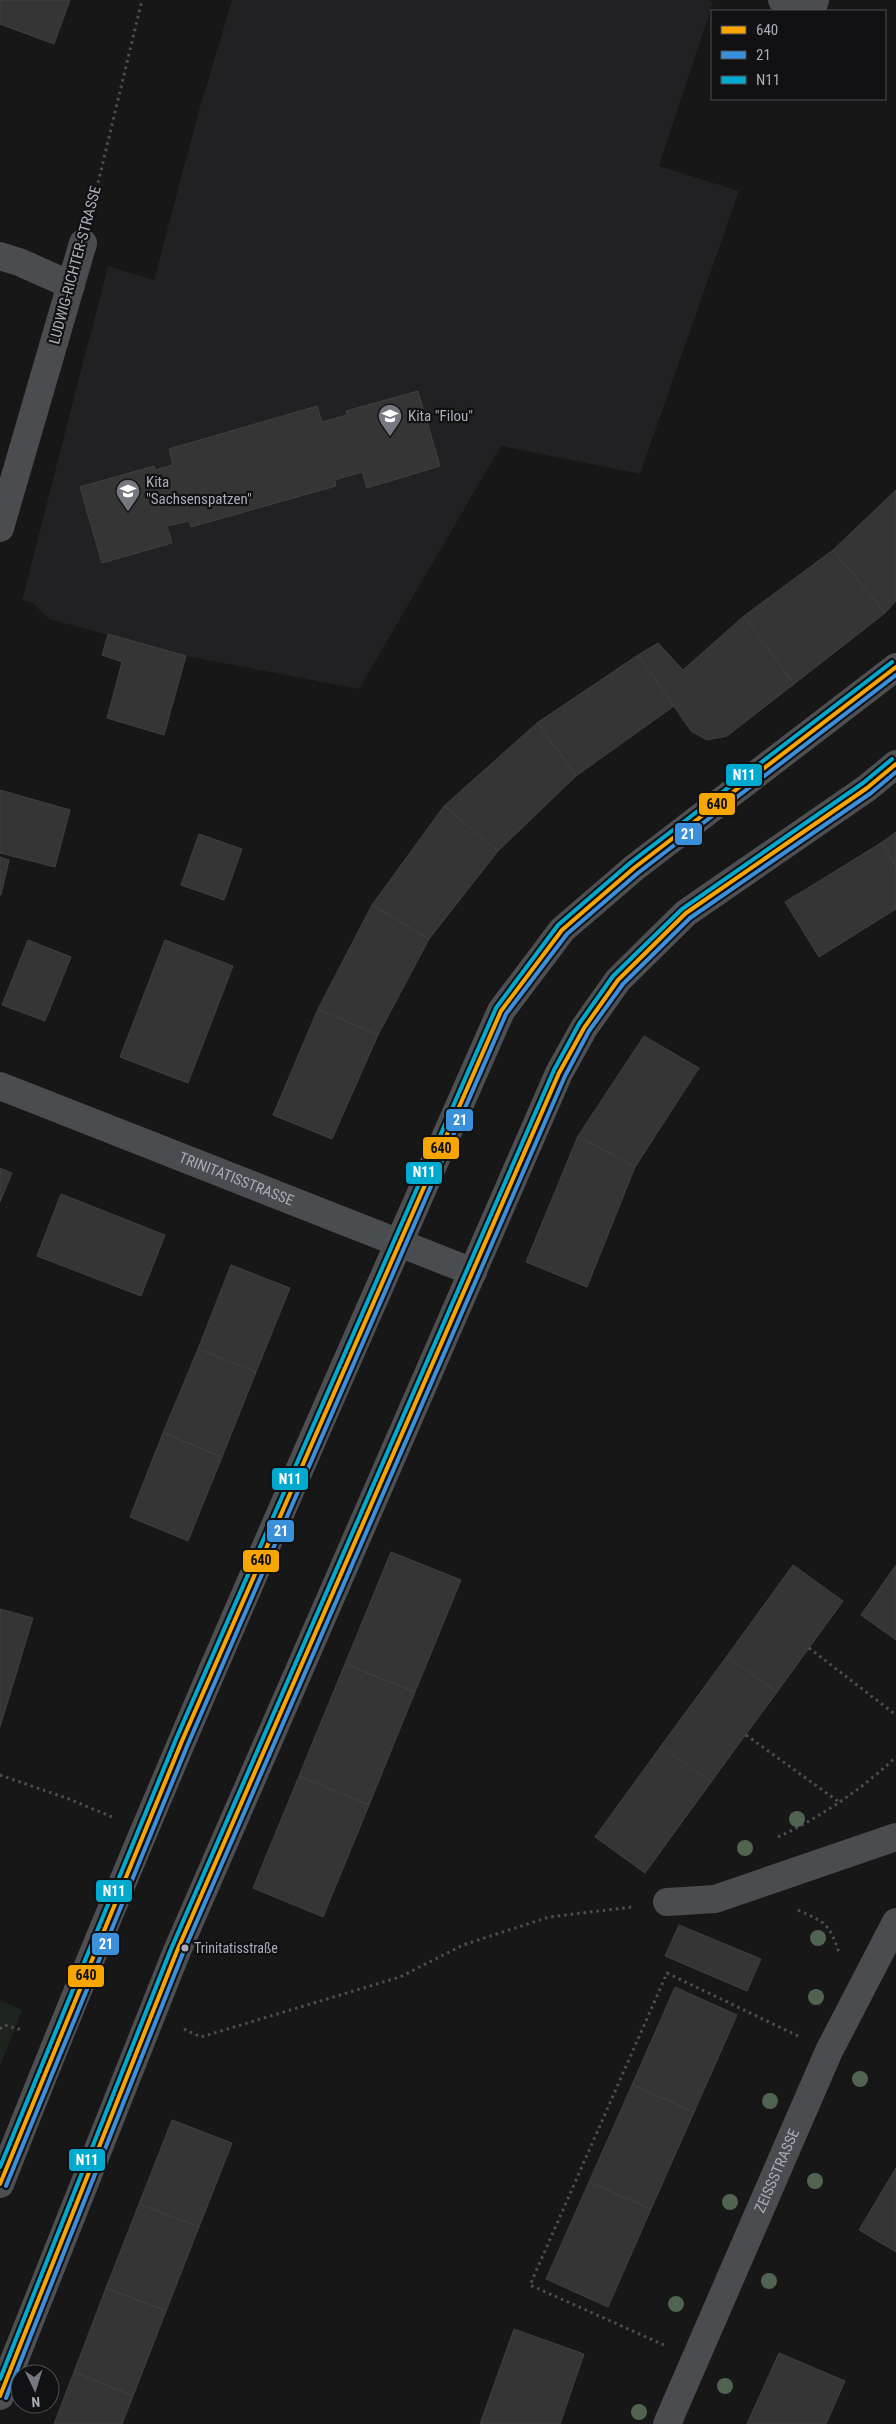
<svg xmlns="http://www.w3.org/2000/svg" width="896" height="2424" viewBox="0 0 896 2424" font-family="'Roboto Condensed',sans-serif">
	<rect width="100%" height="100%" fill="#171717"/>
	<polygon fill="#212123" points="232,0 708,0 713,2 659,166 739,191 640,474 501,446 359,689 186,656 49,619 32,603 22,600 108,266 154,280 198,114"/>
	<polygon fill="#1d241e" points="0,2000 22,2010 0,2066"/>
	<g fill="#353536" stroke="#3f4043">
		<polygon points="0,0 70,0 54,44 0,24"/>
		<polygon points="418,391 440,466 367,488 362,472 335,480 336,486 191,527 189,521 167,526 172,543 102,563 80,487 154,466 155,470 173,465 169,449 317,406 322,422 347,415 346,411"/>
		<polygon points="896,490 896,601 885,613 833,550"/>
		<polygon points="833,550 885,613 794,684 744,616"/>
		<polygon points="744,616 794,684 727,736 707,740 691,731 638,655 658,643 683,670"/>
		<polygon points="108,634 186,656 164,735 107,718 122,662 102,655"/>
		<polygon points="638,655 674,706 576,776 537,723"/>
		<polygon points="537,723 576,776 498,851 444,806"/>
		<polygon points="0,790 70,810 55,867 0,853"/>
		<polygon points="444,806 498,851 429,939 372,905"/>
		<polygon points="896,832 896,866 881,843"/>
		<polygon points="199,834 242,849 224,900 181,885"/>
		<polygon points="881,843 896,866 896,909 819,957 785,902"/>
		<polygon points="0,857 9,860 1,895 0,895"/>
		<polygon points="372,905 429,939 378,1035 318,1009"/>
		<polygon points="28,940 71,957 45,1021 2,1005"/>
		<polygon points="165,940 233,966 188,1083 120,1057"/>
		<polygon points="318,1009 378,1035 332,1139 273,1115"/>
		<polygon points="644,1036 699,1068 635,1167 578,1136"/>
		<polygon points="578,1136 635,1167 587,1287 526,1262"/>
		<polygon points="0,1168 12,1173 0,1202"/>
		<polygon points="61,1194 165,1235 141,1296 37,1256"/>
		<polygon points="231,1265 290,1288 256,1372 198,1349"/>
		<polygon points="198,1349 256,1372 222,1457 163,1433"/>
		<polygon points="163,1433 222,1457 188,1541 130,1517"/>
		<polygon points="391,1552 461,1580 415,1692 345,1664"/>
		<polygon points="793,1565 843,1601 777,1692 727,1656"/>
		<polygon points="896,1565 896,1640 861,1615"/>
		<polygon points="0,1609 33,1618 0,1727"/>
		<polygon points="727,1656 777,1692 711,1782 661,1746"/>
		<polygon points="345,1664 415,1692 369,1805 299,1776"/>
		<polygon points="661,1746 711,1782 645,1873 595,1837"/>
		<polygon points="299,1776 369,1805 323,1917 253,1888"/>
		<polygon points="679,1925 761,1959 747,1991 665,1956"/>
		<polygon points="675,1987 737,2015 694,2112 632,2085"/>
		<polygon points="632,2085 694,2112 651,2209 589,2182"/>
		<polygon points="172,2120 232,2143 199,2227 139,2204"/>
		<polygon points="896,2168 896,2252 859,2230"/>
		<polygon points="589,2182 651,2209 608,2307 546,2279"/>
		<polygon points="139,2204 199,2227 166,2311 106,2288"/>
		<polygon points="106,2288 166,2311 133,2396 74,2372"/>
		<polygon points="514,2329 584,2354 560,2424 480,2424"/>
		<polygon points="779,2353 845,2381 826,2424 747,2424"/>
		<polygon points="74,2372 133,2396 122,2424 54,2424"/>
	</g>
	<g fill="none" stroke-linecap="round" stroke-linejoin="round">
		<g stroke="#4d4e52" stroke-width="3" stroke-dasharray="2.5 4" stroke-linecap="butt">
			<polyline points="92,208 142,0"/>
			<polyline points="809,1648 896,1715"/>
			<polyline points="746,1735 839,1802"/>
			<polyline points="0,1775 69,1799 112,1817"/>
			<path d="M778,1837C821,1817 862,1789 896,1757"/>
			<path d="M798,1910C826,1923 829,1923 839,1953"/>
			<polyline points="0,2029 5,2025 22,2030"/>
			<polyline points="184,2029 201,2037 400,1977 463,1945 549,1917 632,1907"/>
			<polyline points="664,2345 530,2285 667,1973 798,2036"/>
		</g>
		<g stroke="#4b4c50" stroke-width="28">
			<polyline points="782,0 812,9 815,0"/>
			<polyline points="0,256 19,262 71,285"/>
			<polyline points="0,528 83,243"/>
			<path id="s1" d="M0,1086L473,1272"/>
			<polyline points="667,1902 715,1899 896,1837"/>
			<path id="s2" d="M667,2424L829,2051L896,1922"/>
		</g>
		<g stroke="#4d4f52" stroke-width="28">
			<path d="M0,2184C156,1788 330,1400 501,1011L562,930L634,868L896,667"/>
			<polyline points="0,2396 177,1951 559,1073 584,1028 618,980 686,913 867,788 896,764"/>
		</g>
		<defs>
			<g id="bus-1">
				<polyline points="0,2184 182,1741 501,1011 562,930 634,868 896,667"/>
				<polyline points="0,2396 177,1951 559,1073 584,1028 618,980 686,913 867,788 896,764"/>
			</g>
			<g id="bus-2">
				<polyline points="6,2186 188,1744 506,1014 567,934 638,873 896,675"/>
				<polyline points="6,2398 183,1953 565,1076 589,1031 623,984 690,918 871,793 896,772"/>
			</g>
			<g id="bus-3">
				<polyline points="0,2167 176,1739 496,1008 558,925 630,863 892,662"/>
				<polyline points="0,2379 171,1949 554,1070 579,1024 613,976 682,909 863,783 892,759"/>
			</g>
		</defs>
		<use href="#bus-1" stroke="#111113" stroke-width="8"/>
		<use href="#bus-2" stroke="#111113" stroke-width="8"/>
		<use href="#bus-3" stroke="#111113" stroke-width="8"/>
		<use href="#bus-1" stroke="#f7a600" stroke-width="4"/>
		<use href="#bus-2" stroke="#3a90db" stroke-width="4"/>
		<use href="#bus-3" stroke="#00a9ce" stroke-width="4"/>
	</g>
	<g fill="#506451">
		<circle cx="797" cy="1819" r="8"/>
		<circle cx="745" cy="1848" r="8"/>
		<circle cx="818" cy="1938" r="8"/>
		<circle cx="816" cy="1997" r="8"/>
		<circle cx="860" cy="2079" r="8"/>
		<circle cx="770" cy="2101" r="8"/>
		<circle cx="815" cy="2181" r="8"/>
		<circle cx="730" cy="2202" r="8"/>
		<circle cx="769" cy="2281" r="8"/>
		<circle cx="676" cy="2304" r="8"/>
		<circle cx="725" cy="2386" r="8"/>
		<circle cx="639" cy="2412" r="8"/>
	</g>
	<defs>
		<symbol id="school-pin" viewBox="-11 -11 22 30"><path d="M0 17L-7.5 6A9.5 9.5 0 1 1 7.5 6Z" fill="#757880" stroke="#111113"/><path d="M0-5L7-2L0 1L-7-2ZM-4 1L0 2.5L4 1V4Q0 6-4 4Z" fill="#fff"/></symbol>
	</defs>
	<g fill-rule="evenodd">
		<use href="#school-pin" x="376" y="402" width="28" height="38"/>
		<use href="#school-pin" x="114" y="477" width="28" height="38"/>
	</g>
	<circle fill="#a8adb8" stroke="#111113" stroke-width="2" cx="185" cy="1948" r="4.5"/>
	<g text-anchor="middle" stroke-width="4.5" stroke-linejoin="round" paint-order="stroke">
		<g font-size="14" fill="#a8adb8" stroke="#111113" text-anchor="start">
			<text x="194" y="1953">Trinitatisstraße</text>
		</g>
		<g font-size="15" fill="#a8adb8" stroke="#111113">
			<text transform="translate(75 265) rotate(-75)" y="5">LUDWIG-RICHTER-STRASSE</text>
			<text dy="5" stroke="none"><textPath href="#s1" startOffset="254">TRINITATISSTRASSE</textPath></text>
			<text dy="5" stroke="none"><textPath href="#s2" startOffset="276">ZEISSSTRASSE</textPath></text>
		</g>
		<g font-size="15" fill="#a8adb8" stroke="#111113" text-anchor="start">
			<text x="408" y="421">Kita "Filou"</text>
			<text x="146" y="487">Kita<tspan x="146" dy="17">"Sachsenspatzen"</tspan></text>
		</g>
	</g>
	<g stroke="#111113" stroke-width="2">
		<rect x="725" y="763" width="38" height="24" rx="5" fill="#00a9ce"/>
		<rect x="698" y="792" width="38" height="24" rx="5" fill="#f7a600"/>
		<rect x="674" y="822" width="29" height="24" rx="5" fill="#3a90db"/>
		<rect x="445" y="1108" width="29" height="24" rx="5" fill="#3a90db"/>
		<rect x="422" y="1136" width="38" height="24" rx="5" fill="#f7a600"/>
		<rect x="405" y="1161" width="38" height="24" rx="5" fill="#00a9ce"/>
		<rect x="271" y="1467" width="38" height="24" rx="5" fill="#00a9ce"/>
		<rect x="266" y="1519" width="29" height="24" rx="5" fill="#3a90db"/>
		<rect x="242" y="1549" width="38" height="24" rx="5" fill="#f7a600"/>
		<rect x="95" y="1879" width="38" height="24" rx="5" fill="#00a9ce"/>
		<rect x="91" y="1932" width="29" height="24" rx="5" fill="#3a90db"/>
		<rect x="67" y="1964" width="38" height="24" rx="5" fill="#f7a600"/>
		<rect x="68" y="2148" width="38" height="24" rx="5" fill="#00a9ce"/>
	</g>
	<g font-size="14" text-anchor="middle" font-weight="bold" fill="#fff">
		<text x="744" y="780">N11</text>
		<text x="688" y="839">21</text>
		<text x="460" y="1125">21</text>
		<text x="424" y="1177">N11</text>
		<text x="290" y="1484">N11</text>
		<text x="281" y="1536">21</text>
		<text x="114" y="1896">N11</text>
		<text x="106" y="1949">21</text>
		<text x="87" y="2165">N11</text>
	</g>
	<g font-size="14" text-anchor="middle" font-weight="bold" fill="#111">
		<text x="717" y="809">640</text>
		<text x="441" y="1153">640</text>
		<text x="261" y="1565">640</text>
		<text x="86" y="1980">640</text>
	</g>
	<rect x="711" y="10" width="175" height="90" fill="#111113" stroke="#4d4f55"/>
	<rect x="721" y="26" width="25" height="8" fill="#f7a600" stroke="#4d4f55"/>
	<text x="756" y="35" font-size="15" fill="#a8adb8">640</text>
	<rect x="721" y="51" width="25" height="8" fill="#3a90db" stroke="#4d4f55"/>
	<text x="756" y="60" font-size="15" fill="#a8adb8">21</text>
	<rect x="721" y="76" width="25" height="8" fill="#00a9ce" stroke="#4d4f55"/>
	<text x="756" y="85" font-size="15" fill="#a8adb8">N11</text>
	<g transform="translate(35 2389) rotate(176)"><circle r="24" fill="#111113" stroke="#4d4f55"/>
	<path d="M0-4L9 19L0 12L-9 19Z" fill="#757880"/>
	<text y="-8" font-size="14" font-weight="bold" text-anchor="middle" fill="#a8adb8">N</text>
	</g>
</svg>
